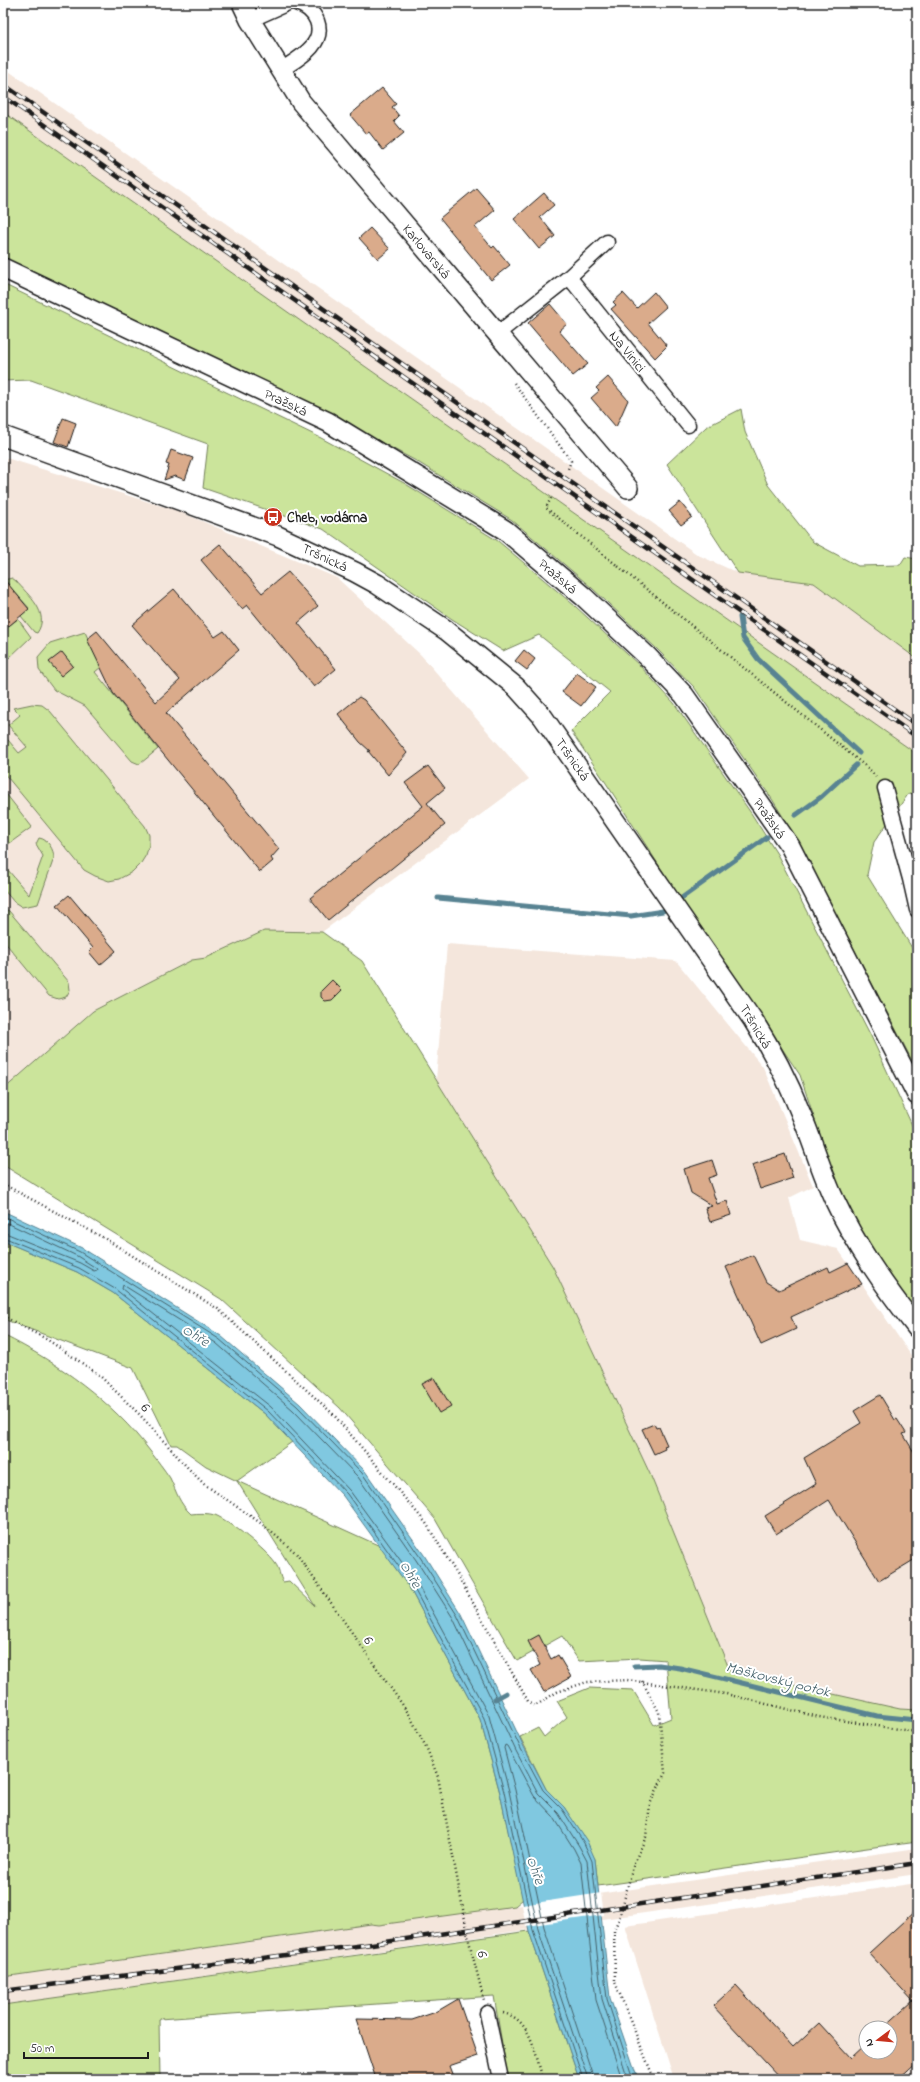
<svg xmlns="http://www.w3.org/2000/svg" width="920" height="2082" viewBox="0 0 920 2082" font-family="'Indie Flower',sans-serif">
	<rect width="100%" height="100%" fill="#fff"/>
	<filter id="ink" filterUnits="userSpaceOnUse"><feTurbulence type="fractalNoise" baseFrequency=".025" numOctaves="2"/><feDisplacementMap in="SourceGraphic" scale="8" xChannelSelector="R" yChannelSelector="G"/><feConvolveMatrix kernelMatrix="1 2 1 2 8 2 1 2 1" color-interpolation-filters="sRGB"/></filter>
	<g filter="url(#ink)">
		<g fill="#f4e6dc" fill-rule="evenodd">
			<polygon points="3,67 698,555 738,573 814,583 917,659 917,754 3,112"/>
			<polygon points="3,457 178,511 337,578 421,655 529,779 322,932 264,931 206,958 192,960 93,1011 3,1090"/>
			<polygon points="447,944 676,961 763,1067 813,1186 789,1198 800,1240 838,1249 917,1364 917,1710 900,1709 730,1671 650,1474 553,1267 436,1080"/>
			<polygon points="917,1848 917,1874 3,2005 3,1977 371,1924 515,1906"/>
			<path d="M917,1883V2079H674L625,1926ZM866,2028H890V2052H866Z"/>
		</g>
		<g fill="#cbe49b" stroke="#74805c">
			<polygon points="3,112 917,754 917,795 909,793 874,842 867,875 917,956 917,1070 798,841 772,799 694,687 657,649 592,588 512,520 416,461 332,416 3,257"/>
			<polygon points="3,284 321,438 404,483 498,541 575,606 640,666 674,703 751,813 777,854 870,1034 917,1136 917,1315 870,1248 836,1184 800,1075 687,909 606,783 571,731 610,692 539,635 503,651 452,619 323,529 203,488 208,444 31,380 3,381"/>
			<polygon points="741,409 745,432 768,485 813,542 858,566 900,565 905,557 917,559 917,659 814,583 738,573 667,464 706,427"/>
			<path d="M12,578L16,581C28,595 51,613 37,633L34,632L21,616L29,608L4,580Z"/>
			<polygon points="18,619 31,637 9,658 3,651 3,630"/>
			<polygon points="85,632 101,667 95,672 158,749 141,763 139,764 132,761 85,706 54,690 39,670 38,657 50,643"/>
			<polygon points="32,704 42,705 50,711 145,826 149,835 149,845 146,855 141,863 132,872 119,879 109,881 95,876 84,870 3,772 3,734 19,753 27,747 8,725 20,715 13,708"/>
			<polygon points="3,790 32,827 3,848"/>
			<path d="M39,838C48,839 54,850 54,858L38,904L22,907L14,902L3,889V864L29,895L43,856L36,844Z"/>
			<polygon points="3,908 9,911 69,982 70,990 66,997 58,999 49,996 3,940"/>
			<polygon points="264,931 322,932 362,961 553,1267 650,1474 730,1671 900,1709 917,1710 917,1841 598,1886 595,1859 564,1807 546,1789 520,1737 538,1728 544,1737 567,1717 557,1701 589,1688 633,1690 654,1725 671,1718 666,1660 640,1658 579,1661 562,1636 517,1661 435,1519 340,1408 221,1299 3,1165 3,1090 93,1011 192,960 206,958"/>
			<path d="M3,1241L77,1272L113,1293L265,1414L292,1442L237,1481L380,1546L409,1587L480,1719L500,1793L523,1899L515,1906L379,1925L371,1924L3,1977V1335C59,1363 112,1401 150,1451C157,1460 164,1469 170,1478C177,1493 179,1503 191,1514C198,1513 208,1513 215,1515C230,1521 266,1550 275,1563C280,1569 279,1576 283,1582L289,1581L315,1606L237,1481L206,1466L177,1445H171L133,1368L3,1319Z"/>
			<polygon points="529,1931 579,2079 508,2079 494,1996 159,2019 160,2079 25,2079 3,2076 3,2005"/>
		</g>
		<polygon fill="#80c8e0" stroke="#588392" points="3,1211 82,1248 221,1336 300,1404 365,1471 424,1555 461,1614 524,1747 546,1789 564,1807 587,1841 595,1859 610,1998 638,2079 579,2079 529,1931 500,1793 480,1719 409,1587 343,1496 265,1414 113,1293 77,1272 3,1241"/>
		<polygon fill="#fff" points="601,1893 604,1915 526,1926 522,1905"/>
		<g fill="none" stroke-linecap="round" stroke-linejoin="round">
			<g stroke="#44616a" stroke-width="1">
				<polyline points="3,1216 80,1252 219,1339 297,1406 362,1473 420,1557 457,1615 521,1749 543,1790 562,1809 584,1843 592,1861 607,1999 633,2079"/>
				<polyline points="3,1221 77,1256 96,1268 97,1270 94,1271 80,1263 3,1232"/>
				<polyline points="3,1237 79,1268 115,1289 268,1411 347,1494 412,1585 484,1718 504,1792 533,1930 583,2079"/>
				<polyline points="588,2079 538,1929 509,1791 489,1716 417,1583 350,1491 271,1407 122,1289 123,1285 216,1343 293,1410 358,1477 416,1560 453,1618 516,1751 538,1793 558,1813 579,1846 587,1861 602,1999 628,2079"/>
				<polyline points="594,2079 544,1927 515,1790 504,1748 505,1745 507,1746 534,1796 553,1816 574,1849 581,1863 596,2000 622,2079"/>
			</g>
			<g stroke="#588392" stroke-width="5">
				<polyline points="740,617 743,638 758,659 859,753"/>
				<polyline points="796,815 821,797 856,765"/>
				<polyline points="683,897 767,837"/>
				<polyline points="438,898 631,916 663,911"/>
				<polyline points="634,1666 659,1665 680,1668 877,1716 917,1720"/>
				<polyline points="495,1699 506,1693"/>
			</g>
		</g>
		<g fill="#daab8b" stroke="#1c1c1c">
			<polygon points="382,88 396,104 392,107 399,116 394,121 404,133 383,150 369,132 366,134 350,115"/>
			<polygon points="476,188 495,210 475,227 492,248 494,246 510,265 491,280 440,218"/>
			<polygon points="544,193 554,205 540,217 555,236 539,249 514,219"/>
			<polygon points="370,228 390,249 378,259 359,238"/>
			<polygon points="654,292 666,307 648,323 667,346 655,358 611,309 616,305 613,302 623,293 637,308"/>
			<polygon points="550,304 567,324 559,331 588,364 573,376 528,323"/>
			<polygon points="608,377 628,400 616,427 591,398 599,391 596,388"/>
			<polygon points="63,418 76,423 68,447 54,442"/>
			<polygon points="171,450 193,458 185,480 175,476 164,480 169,465 166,464"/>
			<polygon points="680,502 692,517 681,525 669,511"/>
			<polygon points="220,544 262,593 288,572 318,606 298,623 336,669 314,687 247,605 242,609 201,560"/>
			<polygon points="3,578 29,609 3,631"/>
			<polygon points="174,589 215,637 224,631 239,650 166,713 279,849 271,858 273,861 260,872 113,693 87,639 97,631 156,702 180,680 132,625"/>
			<polygon points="524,650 535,659 527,670 515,661"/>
			<polygon points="62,652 73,666 61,676 49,662"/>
			<polygon points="577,673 596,687 581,706 562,692"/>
			<polygon points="359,697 364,700 407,753 388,775 368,751 370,751 360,742 338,714"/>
			<polygon points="428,766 445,788 427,803 445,825 328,920 310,898 423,806 405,783"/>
			<polygon points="69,895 116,951 100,965 89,952 93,948 57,905"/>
			<polygon points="332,980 342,990 332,1000 325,1001 321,997 321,991"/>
			<polygon points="785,1154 793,1178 760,1189 752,1165"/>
			<polygon points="712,1160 717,1175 708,1178 717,1204 727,1201 731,1215 710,1222 705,1208 712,1206 691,1193 684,1169"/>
			<polygon points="753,1255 766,1282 779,1290 828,1267 830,1272 848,1263 862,1284 791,1317 796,1329 761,1345 726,1267"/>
			<polygon points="434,1378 451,1406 439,1413 422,1384"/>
			<polygon points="880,1395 895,1420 897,1419 906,1433 903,1434 917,1457 917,1558 879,1581 829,1500 776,1534 765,1516 816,1484 804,1458 861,1423 854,1411"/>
			<polygon points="654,1424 656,1428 659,1427 667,1445 664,1446 665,1449 654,1454 642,1429"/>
			<polygon points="539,1635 551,1659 558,1655 571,1677 544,1692 531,1670 540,1665 528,1641"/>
			<polygon points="917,1909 917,2062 898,2079 781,2079 713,2006 736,1985 793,2047 819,2023 851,2058 866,2044 866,2052 890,2052 890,2028 883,2028 913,2001 869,1953"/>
			<polygon points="458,1999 478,2056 449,2066 454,2079 376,2079 356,2019 412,2020 436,2012"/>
		</g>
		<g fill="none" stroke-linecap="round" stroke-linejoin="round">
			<defs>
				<g id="street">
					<polyline points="250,20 288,3"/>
					<path d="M281,70C297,59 326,45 317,21C313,11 306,6 296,3"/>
					<polyline points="569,277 688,425"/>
					<polyline points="497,334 569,277 607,242"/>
					<polyline points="885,788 910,879 917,910"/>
					<polyline points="487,2013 501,2079"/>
				</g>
				<g id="secondary">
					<polyline points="242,3 250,20 301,102 628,488"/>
					<polyline points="3,268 328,422 505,530 584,597 648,657 684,695 790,846 917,1095"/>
					<path d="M3,436L278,536L355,572L377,584L446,630L516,687L543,717L753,1020C772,1050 788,1081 801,1114C813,1142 821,1171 834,1199C856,1246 885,1287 917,1328"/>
				</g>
			</defs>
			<use href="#street" stroke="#1c1c1c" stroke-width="17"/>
			<use href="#secondary" stroke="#1c1c1c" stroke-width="22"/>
			<g stroke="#1c1c1c" stroke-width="2.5" stroke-dasharray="1 3" stroke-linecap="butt">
				<polyline points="514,383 571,461 568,469"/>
				<polyline points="551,498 546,508 869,769 876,777"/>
				<polyline points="3,1184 104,1238 218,1309 333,1414 426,1523 458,1576 529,1703 535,1706 557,1692 587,1682 627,1680 726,1694 819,1717 917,1732"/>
				<polyline points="3,1316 48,1340 98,1374 141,1416 188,1468 204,1484 262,1524 296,1553 409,1714 427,1749 438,1777 469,1941 484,2000"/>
				<polyline points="642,1681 659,1712 665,1773 650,1804 646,1837 634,1863 619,1919 614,1930 615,1982 654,2079"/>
				<path d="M503,2013C532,2019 535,2055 543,2079"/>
			</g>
			<use href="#street" stroke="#fff" stroke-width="14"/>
			<use href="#secondary" stroke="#fff" stroke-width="19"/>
			<defs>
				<g id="rail">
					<polyline points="3,84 917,725"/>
					<polyline points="3,96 917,737"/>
					<polyline points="3,1991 372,1944 917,1863"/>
				</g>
			</defs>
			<use href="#rail" stroke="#1c1c1c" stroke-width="4.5"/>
			<use href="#rail" stroke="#fff" stroke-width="3" stroke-dasharray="9" stroke-linecap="butt"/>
		</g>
	</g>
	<defs>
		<symbol id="bus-disc" viewBox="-11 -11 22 22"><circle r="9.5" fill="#c8321e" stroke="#fff"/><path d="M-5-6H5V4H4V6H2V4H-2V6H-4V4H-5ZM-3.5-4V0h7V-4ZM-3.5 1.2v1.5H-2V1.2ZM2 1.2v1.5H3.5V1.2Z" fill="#fff"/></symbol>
	</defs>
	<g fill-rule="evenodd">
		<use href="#bus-disc" x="262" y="506" width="22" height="22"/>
	</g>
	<g text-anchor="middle" stroke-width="4" stroke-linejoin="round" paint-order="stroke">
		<g font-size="14" fill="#1c1c1c" stroke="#fff">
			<text transform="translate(427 251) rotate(50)" y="5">Karlovarská</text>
			<text transform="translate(628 351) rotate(51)" y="5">Na Vinici</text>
			<text transform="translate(286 402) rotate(25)" y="5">Pražská</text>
			<text transform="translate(325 557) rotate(25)" y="5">Tršnická</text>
			<text transform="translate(558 576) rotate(40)" y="5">Pražská</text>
			<text transform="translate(573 759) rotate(55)" y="5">Tršnická</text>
			<text transform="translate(770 818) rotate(55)" y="5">Pražská</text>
			<text transform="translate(756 1026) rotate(59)" y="5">Tršnická</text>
			<text transform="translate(146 1407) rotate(46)" y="5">6</text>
			<text transform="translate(369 1640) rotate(55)" y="5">6</text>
			<text transform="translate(483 1954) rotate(76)" y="5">6</text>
		</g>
		<g font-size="14" font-weight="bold" fill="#1c1c1c" stroke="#fff" text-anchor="start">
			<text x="287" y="522">Cheb, vodárna</text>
		</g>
		<g font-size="15" font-style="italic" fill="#44616a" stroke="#fff">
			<text transform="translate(196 1335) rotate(32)" y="5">Ohře</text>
			<text transform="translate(411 1574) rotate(59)" y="5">Ohře</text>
			<text transform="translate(778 1679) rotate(14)" y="5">Maškovský potok</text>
			<text transform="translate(536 1870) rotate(70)" y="5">Ohře</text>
		</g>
	</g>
	<rect width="920" height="2082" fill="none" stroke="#fff" stroke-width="16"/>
	<rect x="8" y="8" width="904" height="2066" fill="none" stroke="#1c1c1c" stroke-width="1.5" filter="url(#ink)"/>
	<g transform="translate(878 2040) rotate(254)"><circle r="19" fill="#ffffff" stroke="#a4a4a4"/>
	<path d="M0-3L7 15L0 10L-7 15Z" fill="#c8321e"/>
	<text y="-6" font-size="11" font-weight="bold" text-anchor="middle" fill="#1c1c1c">N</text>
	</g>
	<path d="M24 2052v6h124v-6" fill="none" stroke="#1c1c1c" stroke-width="2"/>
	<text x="30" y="2052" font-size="12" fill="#1c1c1c" stroke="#ffffff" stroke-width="3" paint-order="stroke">50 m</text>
</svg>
